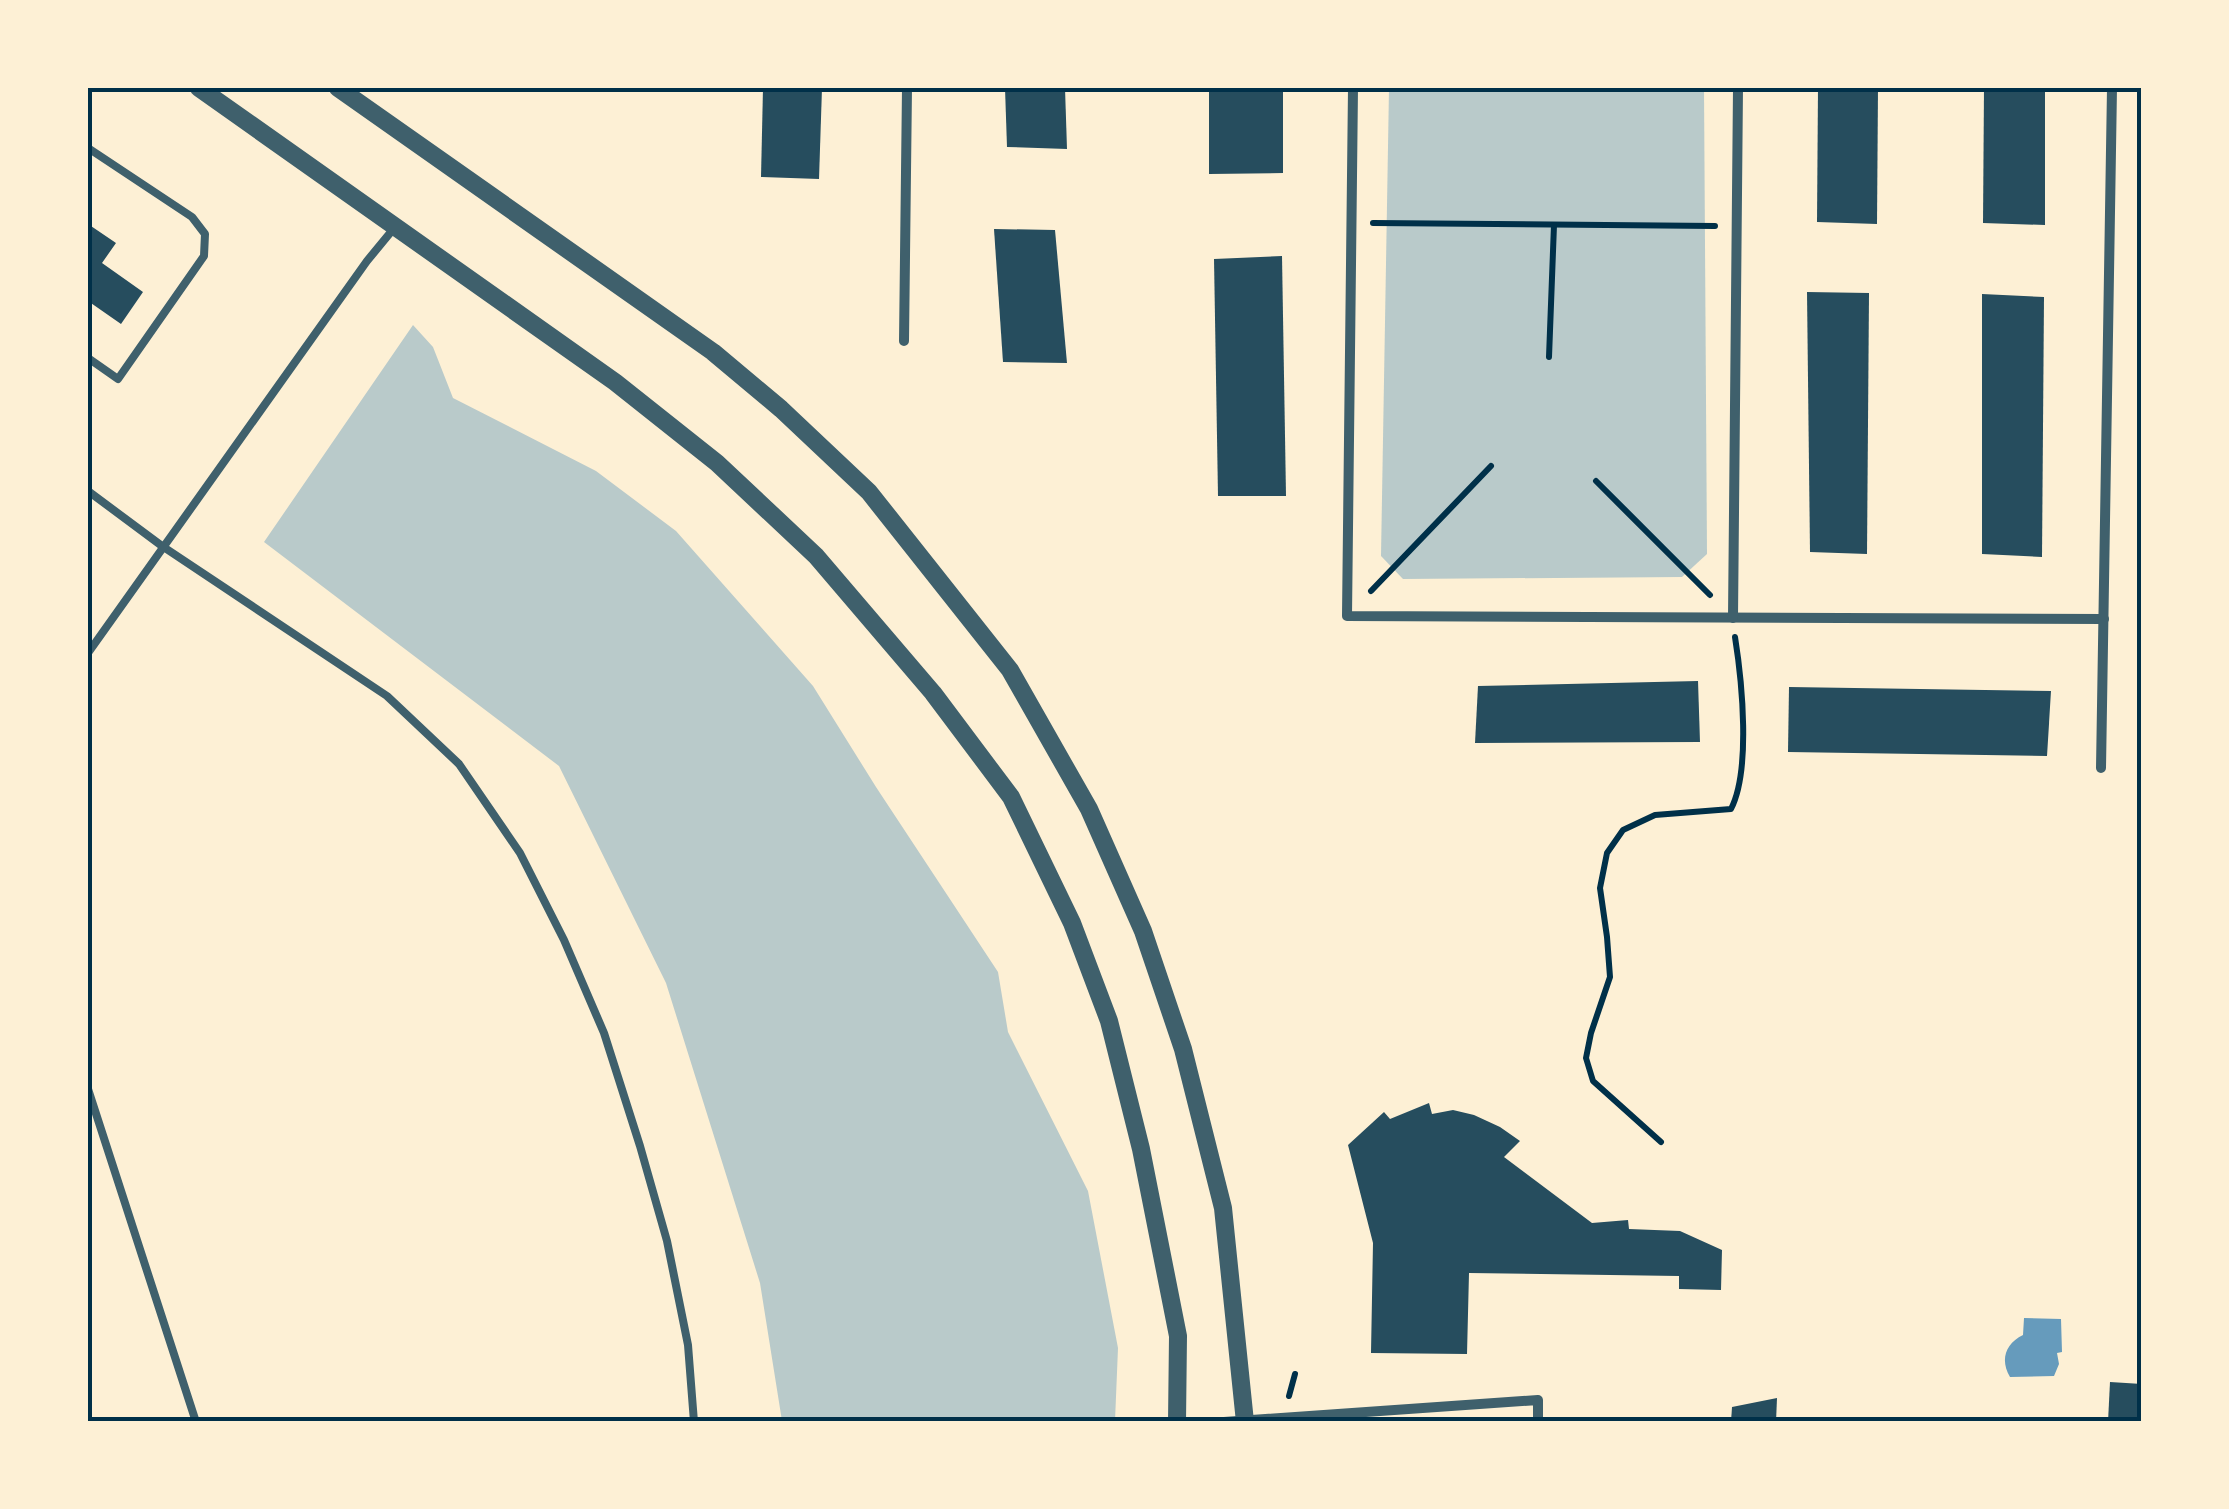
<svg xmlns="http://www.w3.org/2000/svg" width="2229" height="1509" viewBox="0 0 2229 1509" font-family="Ubuntu,sans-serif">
	<rect width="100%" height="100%" fill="#fdf0d5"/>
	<g fill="#b9caca">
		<polygon points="1389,88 1704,88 1707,554 1682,577 1403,579 1381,556"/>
		<polygon points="413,325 433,347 453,398 596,471 676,531 813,686 876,787 998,972 1008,1032 1088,1191 1118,1348 1115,1421 782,1421 760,1283 666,983 559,766 264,542"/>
	</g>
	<path fill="#669bbc" d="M2024,1318L2061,1319L2062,1352L2057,1353L2059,1364L2054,1376L2010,1377C2000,1360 2005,1344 2023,1335Z"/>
	<g fill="#264d5e">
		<polygon points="763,88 822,88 819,179 761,177"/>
		<polygon points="1005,88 1065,88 1067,149 1007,147"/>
		<polygon points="1209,88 1283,88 1283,173 1209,174"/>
		<polygon points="1818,88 1878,88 1877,224 1817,222"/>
		<polygon points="1984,88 2045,88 2045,225 1983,223"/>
		<polygon points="88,224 116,243 102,263 143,292 121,324 88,301"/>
		<polygon points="994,229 1055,230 1067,363 1003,362"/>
		<polygon points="1282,256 1286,496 1218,496 1214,259"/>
		<polygon points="1807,292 1869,293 1867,554 1810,552"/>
		<polygon points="1982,294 2044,297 2042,557 1982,554"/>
		<polygon points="1698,681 1700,742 1475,743 1478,686"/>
		<polygon points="1789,687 2051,691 2047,756 1788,752"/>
		<polygon points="1429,1103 1432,1114 1453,1110 1474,1115 1500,1127 1520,1141 1504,1157 1592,1223 1628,1220 1629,1229 1680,1231 1722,1250 1721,1290 1679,1289 1679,1276 1469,1273 1467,1354 1371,1353 1373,1243 1348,1145 1384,1112 1390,1119"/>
		<polygon points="2110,1382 2142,1384 2142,1422 2108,1422"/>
		<polygon points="1777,1398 1776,1422 1731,1422 1732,1407"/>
		<polygon points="1675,1417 1706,1418 1706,1422 1675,1422"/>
	</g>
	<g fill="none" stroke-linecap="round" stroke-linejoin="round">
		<g stroke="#003049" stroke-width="6">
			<polyline points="1373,223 1715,226"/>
			<polyline points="1549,357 1554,225"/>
			<polyline points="1596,481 1710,595"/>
			<polyline points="1371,591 1491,466"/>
			<path d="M1661,1142L1593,1081L1586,1058L1591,1033L1610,977L1607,937L1600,888L1607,853L1623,830L1655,815L1731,809C1751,770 1742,681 1735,637"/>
			<polyline points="1289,1396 1295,1374"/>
		</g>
		<g stroke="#3f606c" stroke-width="8">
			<polyline points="88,148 192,217 205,234 204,256 118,379 88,358"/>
			<polyline points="88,491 162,546 387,696 459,764 520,853 564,940 604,1033 640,1146 667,1241 688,1345 694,1422"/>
			<polyline points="88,653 367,261 395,227"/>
			<polyline points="88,1089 196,1422"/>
		</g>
		<g stroke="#3f606c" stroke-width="10">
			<polyline points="1353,88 1347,616 2104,619"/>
			<polyline points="904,341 907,88"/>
			<polyline points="1733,618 1738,88"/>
			<polyline points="2101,768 2112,88"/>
			<polyline points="1224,1422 1538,1400 1538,1422"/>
		</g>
		<g stroke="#3f606c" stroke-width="18">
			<polyline points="199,88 615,382 717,463 816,556 933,693 1011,797 1072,923 1109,1021 1141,1149 1178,1336 1177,1422"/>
			<polyline points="338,88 713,352 781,409 869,492 1010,670 1089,809 1143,931 1183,1049 1223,1208 1245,1422"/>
		</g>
	</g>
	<rect width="2229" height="1509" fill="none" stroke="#fdf0d5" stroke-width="180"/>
	<rect x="90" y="90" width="2049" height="1329" fill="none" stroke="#003049" stroke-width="4"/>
</svg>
